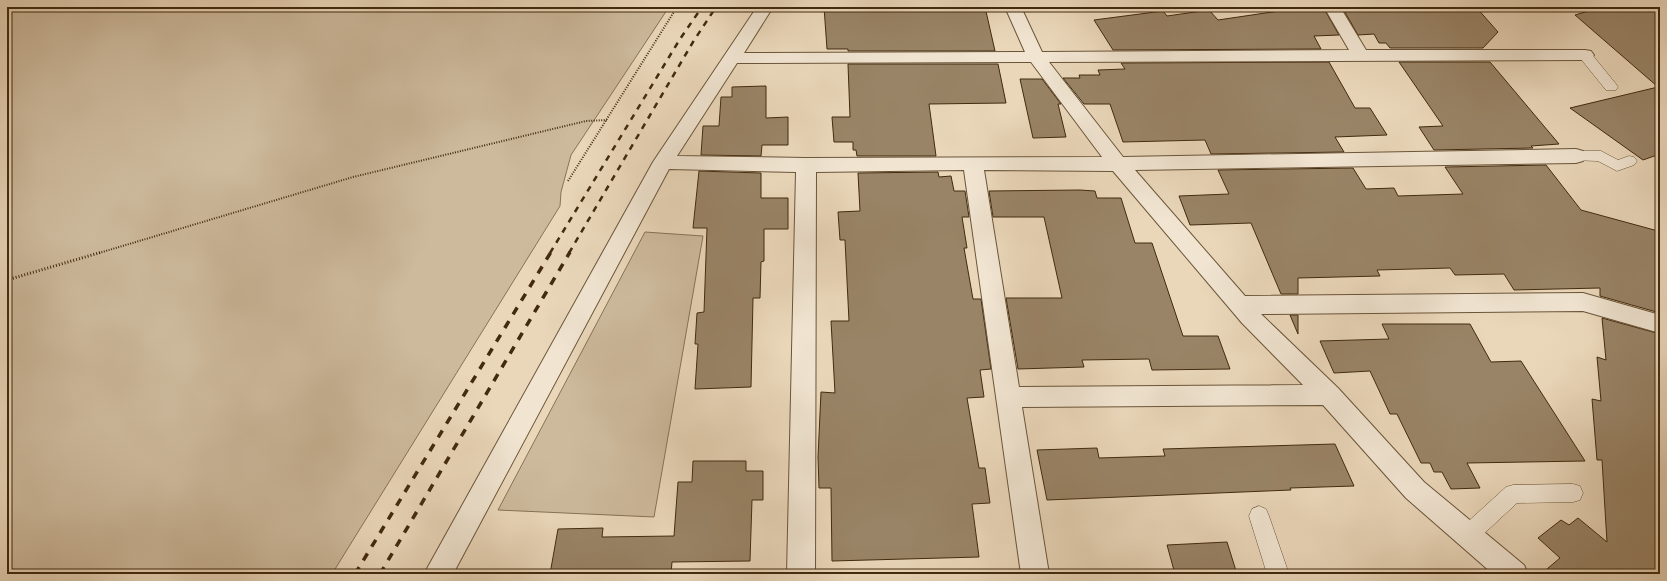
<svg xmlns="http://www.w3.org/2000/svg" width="1667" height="581" viewBox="0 0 1667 581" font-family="'Libre Bodoni',serif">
	<rect width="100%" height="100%" fill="#ead7ba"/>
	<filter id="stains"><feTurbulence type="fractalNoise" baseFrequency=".005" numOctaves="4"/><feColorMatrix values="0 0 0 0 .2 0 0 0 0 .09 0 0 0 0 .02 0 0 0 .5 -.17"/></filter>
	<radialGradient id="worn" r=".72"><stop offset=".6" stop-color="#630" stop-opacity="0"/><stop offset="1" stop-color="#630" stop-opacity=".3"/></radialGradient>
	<g fill="#cdba9d" stroke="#877256">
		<polygon points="7,7 669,7 571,155 561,192 560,206 332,574 7,574"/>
		<polygon points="645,232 703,236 654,517 498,510"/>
	</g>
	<g fill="#998467" stroke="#412a0e">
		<polygon points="824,7 985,7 995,51 848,51 848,49 827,49"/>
		<polygon points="1276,7 1323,7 1339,35 1314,36 1321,49 1113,50 1094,20 1163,11 1167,16 1209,10 1218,20 1279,11"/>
		<polygon points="1342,7 1476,7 1498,32 1483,48 1390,48 1386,43 1379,43 1374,34 1358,35"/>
		<polygon points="1602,7 1610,7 1616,11 1629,7 1660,7 1660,154 1643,160 1570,108 1658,87 1575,15"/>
		<polygon points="1329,62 1355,108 1370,108 1387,135 1335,137 1344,152 1211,154 1205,140 1123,142 1110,104 1084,104 1063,78 1080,78 1079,75 1100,75 1098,70 1125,69 1121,63"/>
		<polygon points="1399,62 1490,62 1559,144 1531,146 1533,148 1434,150 1419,127 1443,126"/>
		<polygon points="848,64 998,64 1006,103 929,104 936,156 857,156 856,150 853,150 853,142 834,142 832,117 850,117"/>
		<polygon points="1020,79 1042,79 1061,104 1058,104 1066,137 1033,138"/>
		<polygon points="766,86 766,118 788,117 788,145 762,145 761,156 701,155 703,126 719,126 721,97 732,97 732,87"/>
		<polygon points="1546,165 1581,210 1658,231 1660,247 1660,313 1600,296 1600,288 1514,290 1504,274 1455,275 1450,268 1377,270 1380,276 1298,278 1298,294 1281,294 1251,223 1190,225 1179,196 1229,194 1218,170 1353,168 1366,189 1394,188 1398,196 1463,194 1445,167"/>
		<polygon points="699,171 761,173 761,198 788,198 788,229 764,229 764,261 761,262 760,298 753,298 751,387 695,389 698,344 695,344 697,313 704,312 707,228 693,228"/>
		<polygon points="938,172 939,177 951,176 954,191 965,191 969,217 962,217 967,248 964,248 973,299 981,299 991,369 980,370 984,397 967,398 979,468 985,468 990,503 972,504 979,557 832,561 831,488 819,488 818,457 821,392 835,393 831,321 849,321 845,240 840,240 838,212 860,211 858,173"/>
		<polygon points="1080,190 1095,191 1097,198 1121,198 1135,243 1152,243 1183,336 1218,336 1230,369 1152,370 1149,359 1082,360 1084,367 1018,369 1006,298 1062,298 1044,217 993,217 989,191"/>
		<polygon points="1290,315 1298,315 1298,334"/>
		<polygon points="1602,318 1660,334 1660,574 1541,574 1560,558 1538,538 1561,520 1569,525 1578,518 1607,542 1602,460 1597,460 1592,399 1601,401 1597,357 1606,360"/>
		<polygon points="1382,324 1470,324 1491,362 1521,361 1585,461 1467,463 1480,488 1451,489 1442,472 1434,472 1430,463 1421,463 1397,414 1390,414 1370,371 1334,373 1320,341 1389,339"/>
		<polygon points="1335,444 1354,486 1290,488 1291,490 1047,500 1037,450 1097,448 1099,458 1165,456 1163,449"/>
		<polygon points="693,461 746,461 746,471 763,471 763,500 752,500 750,561 672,562 671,574 550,574 558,529 603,528 602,537 674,536 678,482 692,482"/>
		<polygon points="1227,542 1237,574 1175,574 1167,545"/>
	</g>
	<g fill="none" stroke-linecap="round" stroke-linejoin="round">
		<defs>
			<g id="service">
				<polygon points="1585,51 1590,52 1616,84 1618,87 1616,90 1606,90 1580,58 1578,55 1580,52"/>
				<polygon points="1576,151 1601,151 1618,160 1629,156 1634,157 1637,161 1634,165 1617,171 1598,161 1571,160 1569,156 1571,152"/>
				<polygon points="1573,484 1580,486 1583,493 1580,500 1573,502 1517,503 1475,542 1468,545 1461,542 1458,535 1461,528 1506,487 1513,485"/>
				<polygon points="1259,506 1266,509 1269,516 1289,574 1267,574 1249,516 1252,509"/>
			</g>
			<path id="minor" d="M757,7H773L744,53L1025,52L1005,7H1021L1042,52L1349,50L1324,7H1340L1366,50H1585L1591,51L1594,55L1591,59L1585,60L1049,62L1123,157L1576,149L1583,151L1586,156L1583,161L1576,163L1135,170L1245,296L1583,293L1660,315V333L1583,311L1261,314L1338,388L1424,482L1524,565L1528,574H1493L1406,498L1323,405L1022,407L1049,574H1021L964,170L816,172L815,574H787L796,172L669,169L453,574H424L653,162ZM1031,62L1102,157L806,158L677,156L737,63ZM984,170L1113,171L1242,323L1303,385L1019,387Z"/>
		</defs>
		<use href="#service" stroke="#6b5539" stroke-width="1"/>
		<use href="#minor" stroke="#6b5539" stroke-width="2"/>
		<g stroke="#412a0e" stroke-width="2" stroke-dasharray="1 1.5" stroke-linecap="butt">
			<polyline points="568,181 677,7"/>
			<polyline points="99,253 353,177 586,121 607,120"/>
		</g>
		<polyline stroke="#412a0e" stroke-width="3" stroke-dasharray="1 2" stroke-linecap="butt" points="7,280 102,252"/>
		<use href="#service" fill="#f1e5d2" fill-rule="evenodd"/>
		<use href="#minor" fill="#f1e5d2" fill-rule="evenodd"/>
		<g stroke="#412a0e" stroke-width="2.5" stroke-dasharray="6 6" stroke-linecap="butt">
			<polyline points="550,253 680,39 702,7"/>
			<polyline points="569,253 693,42 716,7"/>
		</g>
		<g stroke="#412a0e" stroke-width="3.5" stroke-dasharray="8 8" stroke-linecap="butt">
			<polyline points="355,574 551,252"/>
			<polyline points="380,574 570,252"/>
		</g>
	</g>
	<rect width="1667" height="581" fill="none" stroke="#ead7ba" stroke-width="24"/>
	<rect x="8" y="8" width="1651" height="565" fill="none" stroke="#412a0e" stroke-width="2"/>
	<rect x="12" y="12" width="1643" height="557" fill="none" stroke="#412a0e"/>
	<rect width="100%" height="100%" filter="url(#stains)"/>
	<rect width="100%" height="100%" fill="url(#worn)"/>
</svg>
